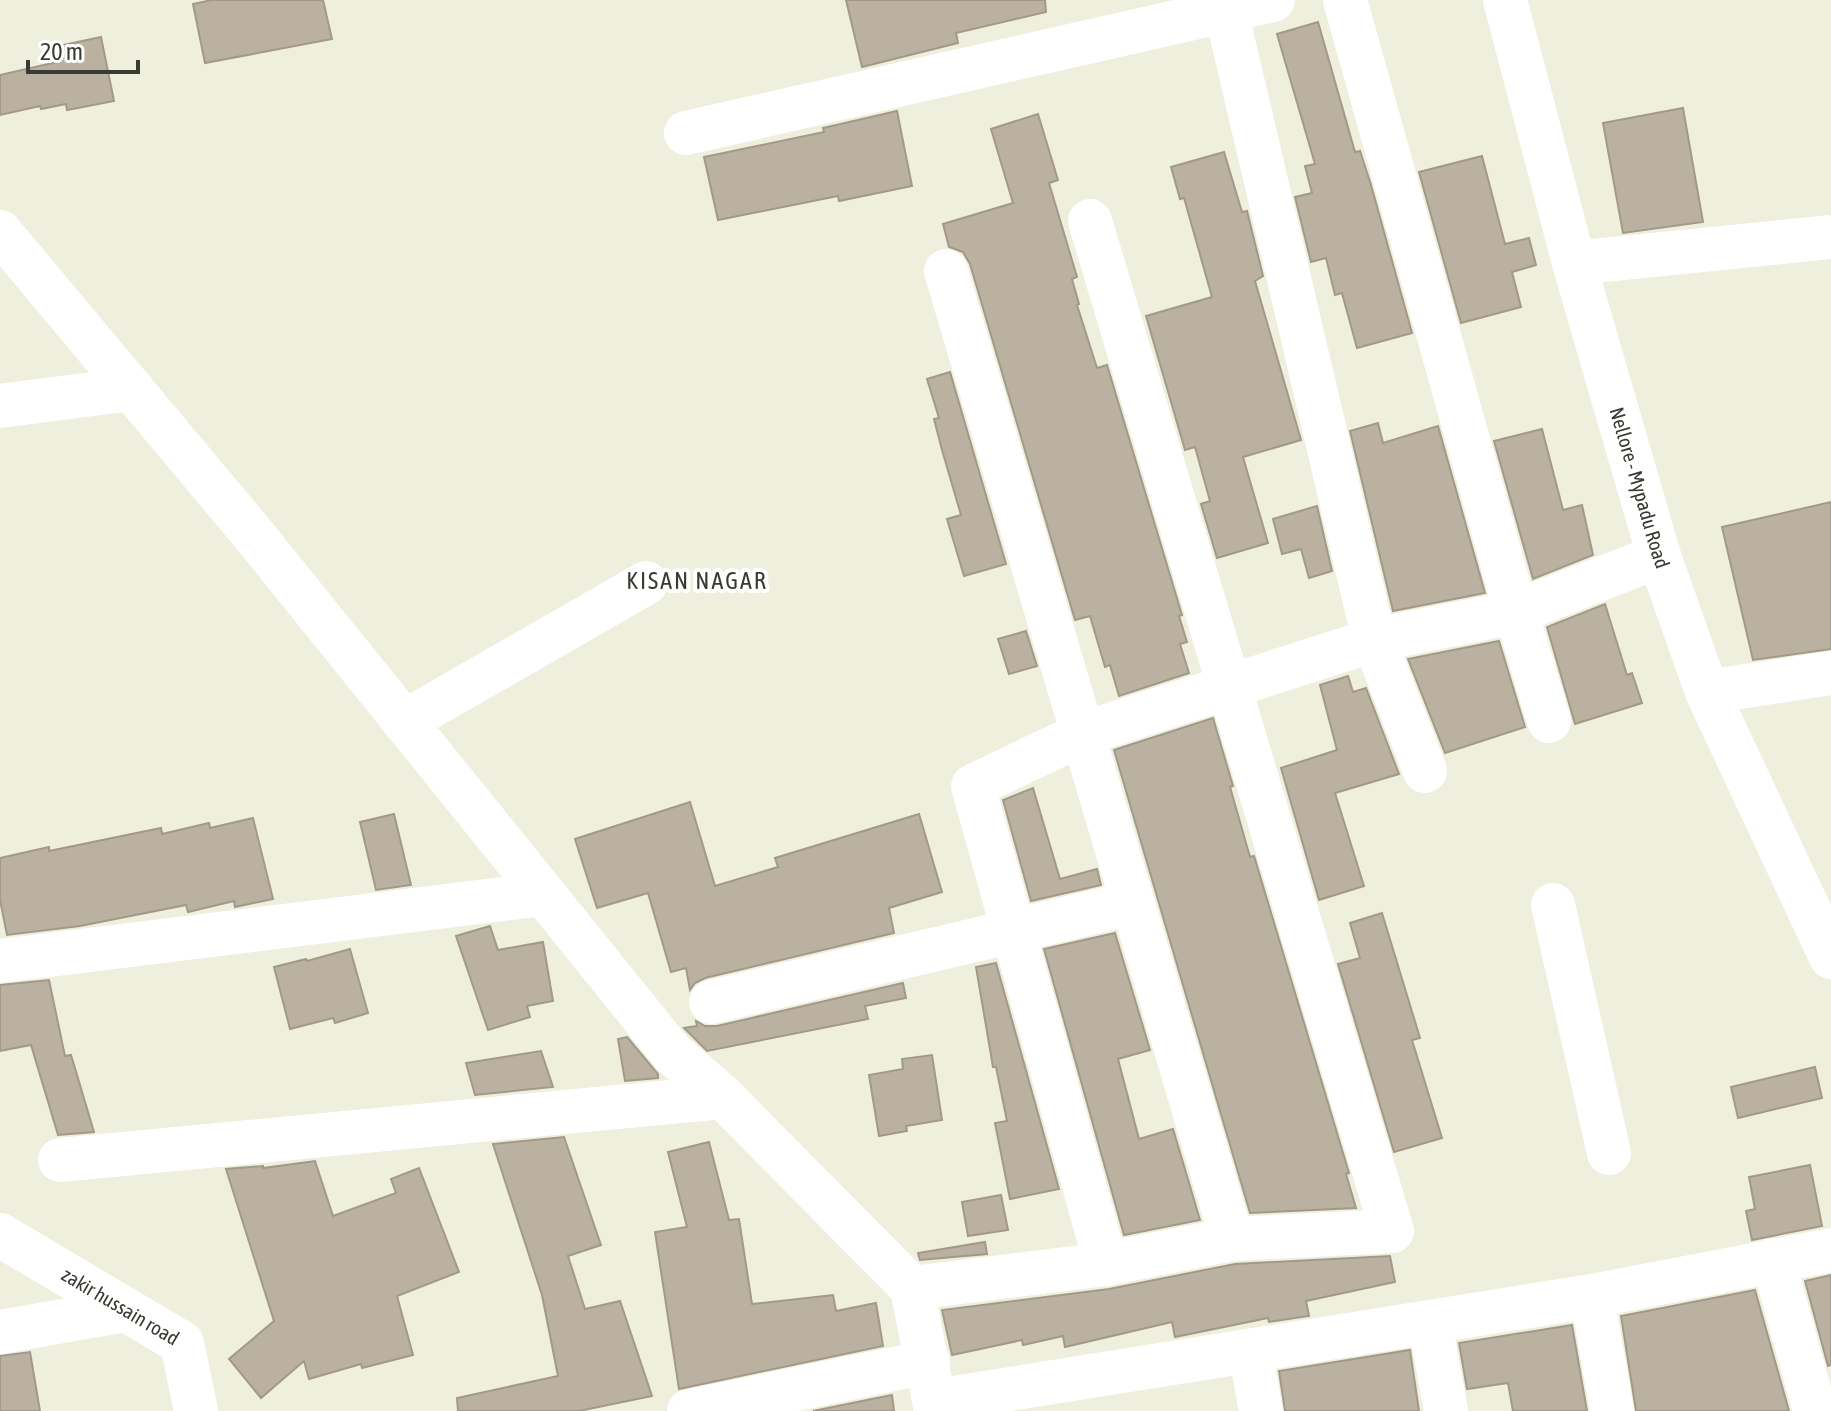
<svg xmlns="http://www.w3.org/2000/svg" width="1831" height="1411" viewBox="0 0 1831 1411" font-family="'Asap Condensed',sans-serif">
	<rect width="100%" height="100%" fill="#eeefdc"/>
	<g fill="#bab1a1" stroke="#a29989" stroke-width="2">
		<polygon points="212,0 323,0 332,39 205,63 193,4"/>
		<polygon points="846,0 1045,0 1046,12 956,33 958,43 862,67"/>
		<polygon points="1318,22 1355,152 1360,151 1371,185 1412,333 1357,348 1342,293 1335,295 1326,258 1311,262 1295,197 1312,193 1305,166 1315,164 1277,34"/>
		<polygon points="101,37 114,101 67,110 66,104 41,109 40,106 0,115 0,75 57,62 54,47"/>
		<polygon points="1683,108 1703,222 1623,233 1603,123"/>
		<polygon points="897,111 912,186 839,201 838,196 718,220 704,157 824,132 823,128"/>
		<polygon points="1038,114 1058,180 1049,183 1077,277 1072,279 1079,304 1077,305 1097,368 1107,365 1182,615 1179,616 1187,642 1180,644 1189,673 1119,696 1110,665 1105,667 1090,616 1075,620 970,264 963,252 949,247 943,224 1013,203 991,129"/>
		<polygon points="1224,152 1242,212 1247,211 1263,276 1255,281 1301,440 1243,457 1268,543 1217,558 1201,504 1210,501 1195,447 1185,450 1146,316 1212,297 1184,198 1180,199 1171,167"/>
		<polygon points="1482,156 1505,244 1529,238 1536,265 1512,272 1521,307 1461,323 1419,172"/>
		<polygon points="950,372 1006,564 964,576 947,519 961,515 942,450 934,419 939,418 927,379"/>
		<polygon points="1378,423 1383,443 1438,426 1485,593 1393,611 1350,431"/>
		<polygon points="1542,429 1563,510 1582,505 1593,555 1533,579 1494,441"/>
		<polygon points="1831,502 1831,649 1753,660 1722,527"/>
		<polygon points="1317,506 1332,571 1309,578 1301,549 1282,554 1273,519"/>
		<polygon points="1605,604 1627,675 1632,673 1642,703 1575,724 1547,627"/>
		<polygon points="1026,631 1037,666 1009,674 998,639"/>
		<polygon points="1499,641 1525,727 1445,753 1408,659"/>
		<polygon points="1348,676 1353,692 1366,688 1399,774 1335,793 1364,886 1319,900 1281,768 1337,750 1320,685"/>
		<polygon points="1213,718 1233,786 1230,787 1250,857 1254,856 1349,1173 1346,1174 1356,1208 1250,1213 1114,750"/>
		<polygon points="1033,788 1060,879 1097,869 1101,885 1031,901 1003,800"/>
		<polygon points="690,802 715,886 778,867 775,858 919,814 942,892 889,908 894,933 705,978 695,983 690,990 686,968 671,972 648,893 597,908 575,839"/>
		<polygon points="394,814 411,885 376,890 360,822"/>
		<polygon points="253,818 273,899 235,907 234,901 188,912 186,905 80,926 7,935 0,900 0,858 49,847 49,851 161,828 162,834 209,823 210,828"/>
		<polygon points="1382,913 1420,1038 1412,1040 1442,1138 1394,1152 1338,964 1360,958 1350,923"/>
		<polygon points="490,926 498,950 543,942 553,1001 527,1006 530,1017 488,1030 456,936"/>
		<polygon points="1115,933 1150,1050 1118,1059 1139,1139 1173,1129 1200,1220 1124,1235 1044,949"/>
		<polygon points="350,949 368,1013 335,1023 333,1018 290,1029 274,967 306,959 307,961"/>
		<polygon points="996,963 1059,1189 1010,1199 995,1123 1007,1121 996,1067 993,1067 976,967"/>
		<polygon points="49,980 65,1056 71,1055 94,1132 58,1135 31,1045 0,1051 0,985"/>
		<polygon points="903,983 906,998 865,1006 868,1019 707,1051 684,1028 697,1026 696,1021 705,1026 717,1026"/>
		<polygon points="627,1037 658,1074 658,1078 625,1081 618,1039"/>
		<polygon points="541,1051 553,1087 475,1095 466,1063"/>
		<polygon points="932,1055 942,1120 906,1126 907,1131 879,1136 869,1075 903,1069 902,1059"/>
		<polygon points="1815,1067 1822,1098 1738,1118 1731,1087"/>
		<polygon points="564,1137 601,1245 568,1256 585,1309 620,1301 652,1396 579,1411 458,1411 457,1398 558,1376 542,1295 493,1144"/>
		<polygon points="709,1142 729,1220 739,1219 752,1304 833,1295 836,1311 876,1303 883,1346 679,1389 655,1232 687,1227 668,1152"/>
		<polygon points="315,1161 333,1216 396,1193 391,1179 419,1168 459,1272 397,1296 413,1355 362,1368 361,1364 309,1379 304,1361 261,1398 229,1359 274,1321 226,1169 263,1166 263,1168"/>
		<polygon points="1810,1165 1822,1226 1752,1240 1746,1211 1755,1209 1749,1177"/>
		<polygon points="1001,1195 1008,1230 968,1236 962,1202"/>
		<polygon points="985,1242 987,1254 920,1260 918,1253"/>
		<polygon points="1390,1256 1395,1282 1306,1301 1309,1316 1269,1322 1268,1318 1175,1337 1172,1322 1065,1347 1063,1336 1023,1345 1022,1340 952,1355 942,1310 1109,1289 1235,1264"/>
		<polygon points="1831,1275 1831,1365 1828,1366 1805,1281"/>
		<polygon points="1755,1290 1789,1411 1636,1411 1621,1316"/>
		<polygon points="1572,1325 1587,1411 1513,1411 1508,1383 1467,1389 1459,1343"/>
		<polygon points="1410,1350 1419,1411 1285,1411 1279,1371"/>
		<polygon points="30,1352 40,1411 0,1411 0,1356"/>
		<polygon points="892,1395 894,1411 813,1411"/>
	</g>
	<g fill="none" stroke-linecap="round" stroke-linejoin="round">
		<g stroke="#fff" stroke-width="44">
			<polyline points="1345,0 1516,612 1549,721"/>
			<polyline points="1226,11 1374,640 1425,771"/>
			<polyline points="686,133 1273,0"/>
			<polyline points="0,232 257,539 672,1053 723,1097 912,1288 936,1411"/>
			<polyline points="1574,263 1831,237"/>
			<polyline points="946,271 1232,1239"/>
			<polyline points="0,406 132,389"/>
			<polyline points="1707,692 1831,673"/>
			<polyline points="404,722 646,583"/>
			<polyline points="1553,905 1609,1153"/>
			<polyline points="0,961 544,894"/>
			<polyline points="711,1002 1132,903"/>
			<polyline points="60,1160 723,1097"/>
			<path id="s1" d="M0,1235L182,1343L196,1411"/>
			<polyline points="1773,1260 1815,1411"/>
			<polyline points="1106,1264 973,786 1082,734 1374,640 1516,612 1659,556"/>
			<polyline points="912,1288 1106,1264 1232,1239 1392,1231 1090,221"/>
			<polyline points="1592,1296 1612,1411"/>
			<polyline points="1430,1323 1446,1411"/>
			<polyline points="0,1332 125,1310"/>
			<polyline points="1250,1351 1261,1411"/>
			<polyline points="935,1401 1592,1296 1831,1250"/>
			<polyline points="689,1411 928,1362"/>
		</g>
		<path stroke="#fff" stroke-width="44" id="s2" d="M1505,0L1574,263L1659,556L1707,692L1831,957"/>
	</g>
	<g text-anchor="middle" stroke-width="8" stroke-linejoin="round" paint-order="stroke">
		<g font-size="20" fill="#393a32" stroke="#fff">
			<text dy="7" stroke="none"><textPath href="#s2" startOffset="506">Nellore - Mypadu Road</textPath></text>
			<text dy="7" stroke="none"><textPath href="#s1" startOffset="140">zakir hussain road</textPath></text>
		</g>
		<g font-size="24" letter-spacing="2" fill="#393a32" stroke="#fff">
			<text x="697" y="589">KISAN NAGAR</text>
		</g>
	</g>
	<path d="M28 60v12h110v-12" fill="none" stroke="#393a32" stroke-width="4"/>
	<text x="40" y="60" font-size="24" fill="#393a32" stroke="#ffffff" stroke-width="6" paint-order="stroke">20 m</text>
</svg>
